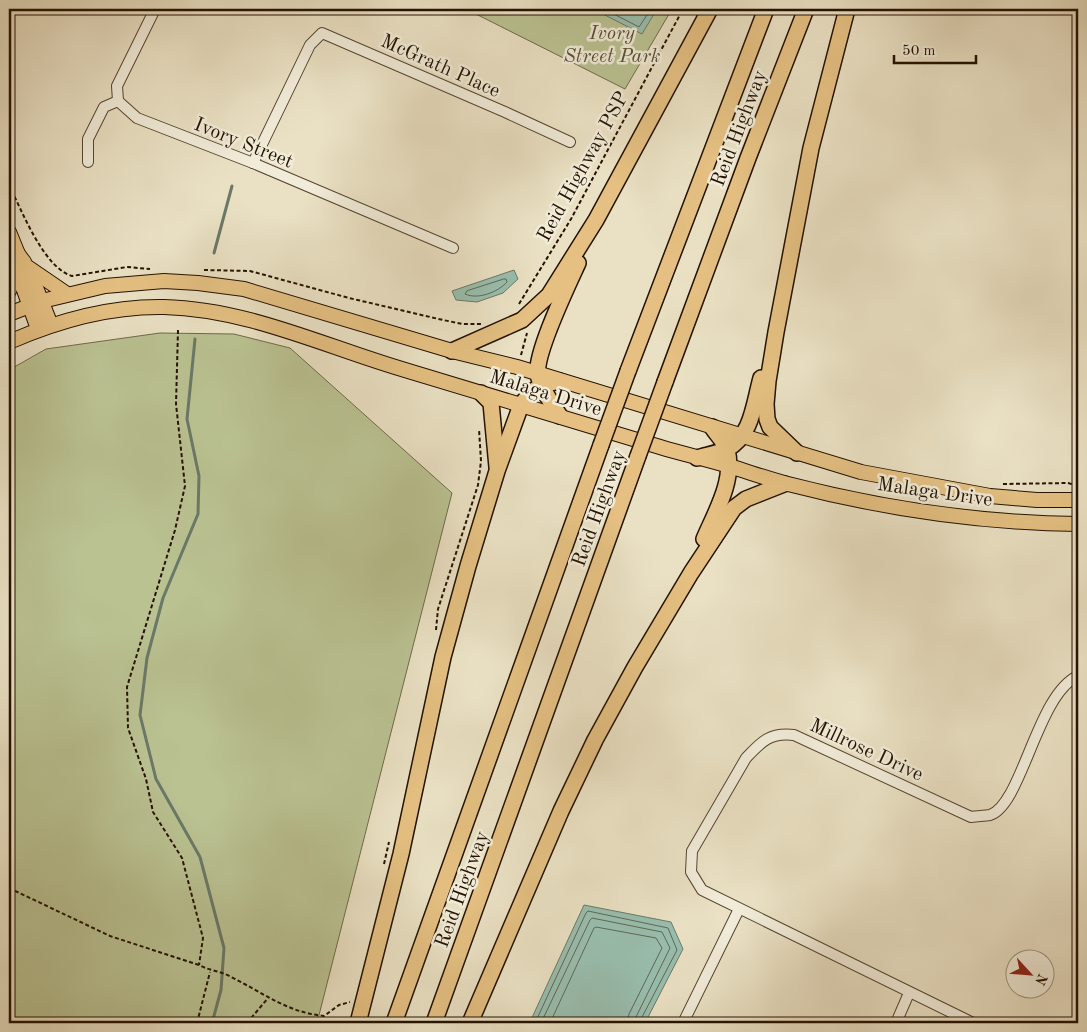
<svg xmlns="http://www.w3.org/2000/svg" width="1087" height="1032" viewBox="0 0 1087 1032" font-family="'Old Standard TT',serif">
	<rect width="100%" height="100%" fill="#eae1c4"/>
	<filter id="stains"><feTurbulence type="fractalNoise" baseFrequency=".004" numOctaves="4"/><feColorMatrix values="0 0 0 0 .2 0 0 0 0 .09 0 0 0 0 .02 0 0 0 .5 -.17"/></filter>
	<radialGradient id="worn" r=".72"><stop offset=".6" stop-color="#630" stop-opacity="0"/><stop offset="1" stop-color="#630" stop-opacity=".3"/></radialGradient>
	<g fill="#bac292" stroke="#6f6a49">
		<polygon points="466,9 672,9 625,89"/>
		<polygon points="160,333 234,334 290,348 452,493 317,1023 9,1023 9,370 46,349"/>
	</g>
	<g fill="#99beae" stroke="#6a7968">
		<polygon points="593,9 657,9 642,34"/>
		<polygon points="514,270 518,279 503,293 477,302 456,300 452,291"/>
		<polygon points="584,905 671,922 683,949 645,1023 534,1023 530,1022"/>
	</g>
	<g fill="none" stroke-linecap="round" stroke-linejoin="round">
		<g stroke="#5e6857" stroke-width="1">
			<polyline points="604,9 639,27 651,9"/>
			<path d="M504,279H506L507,282C498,292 478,300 465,294L467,291Z"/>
			<polyline points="535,1023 586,913 588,911 668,928 677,950 641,1019 641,1023"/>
			<polyline points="541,1023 590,920 592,918 662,932 670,948 636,1017 634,1023"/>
			<polyline points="550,1023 594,928 596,927 656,938 662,948 629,1014 627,1023"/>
		</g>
		<g stroke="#6a7968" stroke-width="3">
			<polyline points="214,253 232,186"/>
			<polyline points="195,339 187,419 199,476 198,514 163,598 147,658 140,715 156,779 200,857 224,948 221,990 212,1023"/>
		</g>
		<defs>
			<g id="minor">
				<polyline points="155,9 117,86 118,101 137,118 253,163 453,248"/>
				<polyline points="88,162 88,139 104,107 118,101"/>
				<polyline points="253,163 310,45 322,33 505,112 570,142"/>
				<polyline points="683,1023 739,909"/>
				<polyline points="896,1023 909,993"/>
				<path d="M973,1023L702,890L691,872L692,851L746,758C761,742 770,732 794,735L971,817C977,816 984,816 990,815C1022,805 1037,694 1078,676"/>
			</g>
			<g id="major">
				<polyline points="9,232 18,254 24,262 37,290 51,325"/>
				<polyline points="18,254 15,265 38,329"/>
				<polyline points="29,268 67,294"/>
				<polyline points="9,291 17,270"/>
				<polyline points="9,314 42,301 105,286 164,281 198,283 244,289 452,351 517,367 861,472 990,496 1037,500 1078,500"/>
				<path d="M9,342C59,320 109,306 164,307C248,309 326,347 405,370C490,395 575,422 660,447C683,454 706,459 729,466C749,472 768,479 788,484C881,508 982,523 1078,524"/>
			</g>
			<g id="highway">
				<polyline points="452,351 522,320 549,295 596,220 710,9"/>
				<polyline points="628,371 766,9"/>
				<polyline points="665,382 748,158 806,9"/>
				<polyline points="481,393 491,403 497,467"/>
				<path d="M560,416C552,404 542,390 538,375C534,355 568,285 578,263"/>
				<polyline points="797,453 770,427 767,419 766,404 768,381 776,332 811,148 847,9"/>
				<path d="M697,458C707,455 718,453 727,449C752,436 754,403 761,378"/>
				<path d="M704,539C715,513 735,480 727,450C725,442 716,434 712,427"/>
				<polyline points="358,1023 401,854 443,657 468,566 497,471 521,405 531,392 543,385 559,381"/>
				<polyline points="394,1023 601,445"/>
				<polyline points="434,1023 638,456"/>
				<polyline points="470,1023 561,811 595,740 635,667 691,573 734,508 746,499 784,484"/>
			</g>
		</defs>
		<use href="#minor" stroke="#564631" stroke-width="12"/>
		<use href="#major" stroke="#241200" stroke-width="16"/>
		<use href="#highway" stroke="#241200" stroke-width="18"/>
		<g stroke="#241200" stroke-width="2" stroke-dasharray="4 2.5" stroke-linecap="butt">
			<path d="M9,185C22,211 44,268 72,276L127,267L150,269"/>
			<polyline points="204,270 250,271 349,298 443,320 463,324 481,324"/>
			<polyline points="519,304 571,219 683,9"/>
			<polyline points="178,330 176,404 185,486 175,530 127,687 128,728 146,779 153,812 182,858 203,938 199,965"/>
			<polyline points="521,355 527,333"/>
			<polyline points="510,389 513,379"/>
			<polyline points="1003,484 1068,483 1078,486"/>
			<polyline points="436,630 438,609 478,485 481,461 479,429"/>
			<polyline points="384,864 389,842"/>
			<path d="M9,888L110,936L199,965C210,971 221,971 231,977C264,993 286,1012 324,1016L339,1005L350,1002"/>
			<polyline points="197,1023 210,972"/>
			<polyline points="247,1023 268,998"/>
		</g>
		<use href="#minor" stroke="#f1ecd9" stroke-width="10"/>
		<use href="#major" stroke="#e5c082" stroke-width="14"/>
		<use href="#highway" stroke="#e5c082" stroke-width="15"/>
		<defs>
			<g id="highway-bridge">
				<polyline points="601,445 628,371"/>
				<polyline points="638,456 665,382"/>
			</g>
		</defs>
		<use href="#highway-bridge" stroke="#241200" stroke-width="18" stroke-linecap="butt"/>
		<use href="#highway-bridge" stroke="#e5c082" stroke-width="15"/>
	</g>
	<g text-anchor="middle" stroke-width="5" stroke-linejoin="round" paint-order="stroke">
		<g font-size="20" font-style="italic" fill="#585033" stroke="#f1ecd9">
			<text x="612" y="39">Ivory<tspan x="612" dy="23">Street Park</tspan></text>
		</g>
		<g font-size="20" fill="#241200" stroke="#f1ecd9">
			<text transform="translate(441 65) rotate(24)" y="7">McGrath Place</text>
			<text transform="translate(738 128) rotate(-69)" y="7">Reid Highway</text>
			<text transform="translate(244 142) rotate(22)" y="7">Ivory Street</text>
			<text transform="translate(582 166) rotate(-61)" y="7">Reid Highway PSP</text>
			<text transform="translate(546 392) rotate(17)" y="7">Malaga Drive</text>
			<text transform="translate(935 491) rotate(8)" y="7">Malaga Drive</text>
			<text transform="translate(598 508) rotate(-70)" y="7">Reid Highway</text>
			<text transform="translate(867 749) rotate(25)" y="7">Millrose Drive</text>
			<text transform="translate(461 889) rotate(-70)" y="7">Reid Highway</text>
		</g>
	</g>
	<rect width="1087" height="1032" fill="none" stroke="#eae1c4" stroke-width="30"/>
	<rect x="10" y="10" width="1067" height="1012" fill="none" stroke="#241200" stroke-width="2.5"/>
	<rect x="15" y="15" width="1057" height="1002" fill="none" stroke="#241200"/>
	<g transform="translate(1030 974) rotate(116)"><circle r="24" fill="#f1ecd9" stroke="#9f9582"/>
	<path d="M0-4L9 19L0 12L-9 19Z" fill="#8f2418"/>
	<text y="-8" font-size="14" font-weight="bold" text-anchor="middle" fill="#241200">N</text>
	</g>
	<path d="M894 55v8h82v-8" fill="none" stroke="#241200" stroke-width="2.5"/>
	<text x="902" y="55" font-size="15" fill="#241200" stroke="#f1ecd9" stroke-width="4" paint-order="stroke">50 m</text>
	<rect width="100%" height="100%" filter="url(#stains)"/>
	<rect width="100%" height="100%" fill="url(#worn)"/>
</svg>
